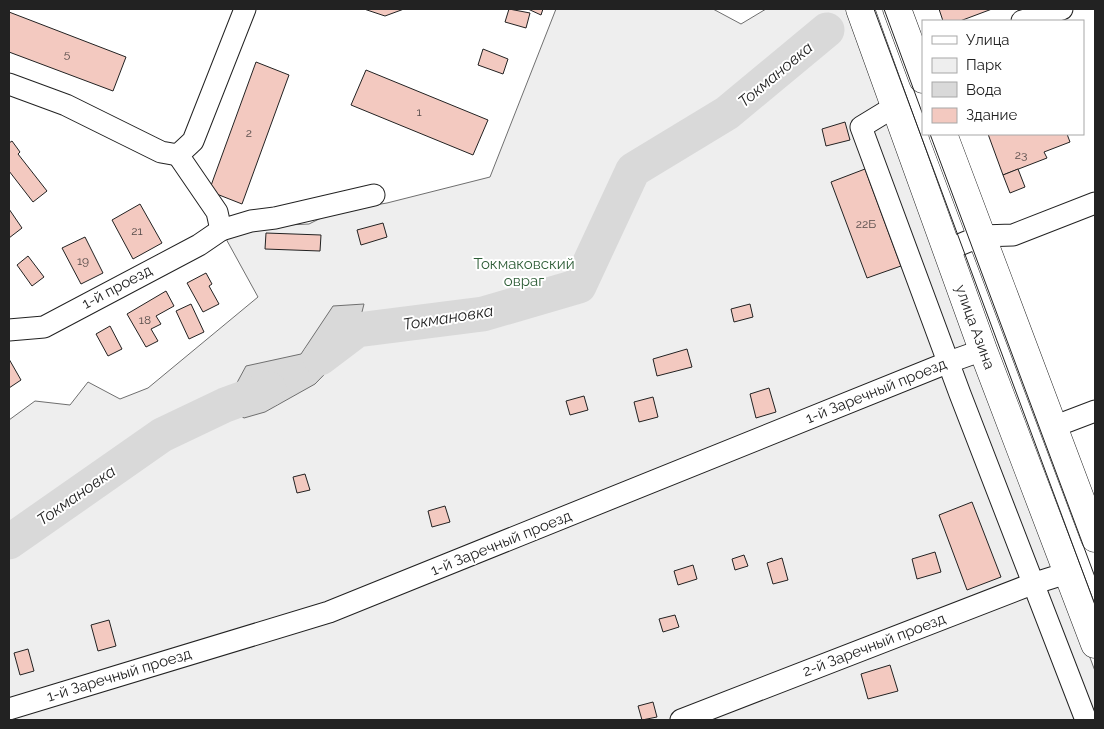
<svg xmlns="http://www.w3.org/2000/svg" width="1104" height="729" viewBox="0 0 1104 729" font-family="Raleway,sans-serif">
	<rect width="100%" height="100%" fill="#fff"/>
	<polygon fill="#eee" stroke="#6f6f6f" points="556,9 713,9 741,24 766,9 848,9 1095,671 1095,720 9,720 9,420 35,401 70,405 88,382 120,399 148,388 258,297 225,237 263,226 309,224 333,212 387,203 490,177"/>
	<polygon fill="#d9d9d9" stroke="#6f6f6f" points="364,304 354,344 315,384 265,412 244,418 225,405 246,366 301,354 333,306"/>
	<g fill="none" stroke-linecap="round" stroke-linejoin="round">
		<g stroke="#d9d9d9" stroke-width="35">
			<polyline points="320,358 357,330 483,314 579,286 633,170 727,113 827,30"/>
			<polyline points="9,542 162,435 225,405 269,389"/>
		</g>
	</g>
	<g fill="#f3c9c0" stroke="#222">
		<polygon points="364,9 404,9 385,16"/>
		<polygon points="509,9 530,13 526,28 505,22"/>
		<polygon points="528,9 543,9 541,15"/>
		<polygon points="939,9 992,9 960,21 943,21"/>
		<polygon points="9,12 126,57 113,91 9,52"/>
		<polygon points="483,49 508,59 503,74 478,65"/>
		<polygon points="256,62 289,75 242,204 209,191"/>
		<polygon points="366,70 488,120 473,155 351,105"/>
		<polygon points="845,122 850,140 826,146 822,129"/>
		<polygon points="988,134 1067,134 1070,142 1044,152 1047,158 1003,175"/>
		<polygon points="12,141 20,152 18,154 47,191 33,202 9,171 9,143"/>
		<polygon points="865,169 901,266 867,278 831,182"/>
		<polygon points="1018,169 1025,187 1010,193 1003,175"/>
		<polygon points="140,204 162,243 133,259 112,220"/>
		<polygon points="9,209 22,228 9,238"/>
		<polygon points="383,223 387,237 361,245 357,230"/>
		<polygon points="266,233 321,235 320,251 265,249"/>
		<polygon points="85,237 103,273 81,284 62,248"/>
		<polygon points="28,256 44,277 32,286 17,265"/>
		<polygon points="206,273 212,284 209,286 219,304 203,312 187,283"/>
		<polygon points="166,291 174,306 156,316 161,324 151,329 158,341 146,347 127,314"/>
		<polygon points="191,304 204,332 189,339 176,311"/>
		<polygon points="750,304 753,317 734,322 731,309"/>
		<polygon points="110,326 122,349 108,356 96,334"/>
		<polygon points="687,349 692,367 657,376 653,359"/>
		<polygon points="9,359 21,380 9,388"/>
		<polygon points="769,388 776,412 756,418 750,394"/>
		<polygon points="584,396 588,410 570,415 566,401"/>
		<polygon points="653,397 658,417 639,422 634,402"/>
		<polygon points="305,474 310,490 297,493 293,477"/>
		<polygon points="972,502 1001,577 967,590 939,515"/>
		<polygon points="445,506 450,522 432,527 428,511"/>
		<polygon points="935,552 941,572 917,579 912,559"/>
		<polygon points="744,555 748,566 735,570 732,559"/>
		<polygon points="782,558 788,580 773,584 767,563"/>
		<polygon points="693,565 697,579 678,585 674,571"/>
		<polygon points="675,615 679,627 663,632 659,619"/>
		<polygon points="109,620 116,646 98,651 91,625"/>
		<polygon points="28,649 34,671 20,675 14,653"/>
		<polygon points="890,665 898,691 868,699 861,674"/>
		<polygon points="653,702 657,717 642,720 638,706"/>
	</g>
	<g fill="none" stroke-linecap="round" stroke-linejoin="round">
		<defs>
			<g id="minor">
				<polyline points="1022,21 1062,9"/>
				<polyline points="9,84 66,105 161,152 178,155 193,141 245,9"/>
				<polyline points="896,109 884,113 861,127 960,394 1086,720"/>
				<polyline points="178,155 217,212 221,230"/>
				<polyline points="947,250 981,236 1013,235 1095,203"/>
				<polyline points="9,330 44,327 199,245 221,230 251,221 275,218 374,195"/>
				<polyline points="1053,427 1095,411"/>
				<polyline points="9,709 329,612 949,362 983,350"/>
				<polyline points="681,720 1032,584 1067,573"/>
			</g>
			<g id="major">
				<polyline points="860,9 983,350 1095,644"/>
				<polyline points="897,9 923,79"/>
				<polyline points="943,134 1095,538"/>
			</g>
		</defs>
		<use href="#minor" stroke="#222" stroke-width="23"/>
		<use href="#major" stroke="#222" stroke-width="29"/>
		<use href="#minor" stroke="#fff" stroke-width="21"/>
		<use href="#major" stroke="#fff" stroke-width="28"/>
		<g stroke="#222" stroke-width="1">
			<polyline points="874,9 1095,605"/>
			<polyline points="884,9 923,115"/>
			<polyline points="930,134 1095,577"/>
		</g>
	</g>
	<g text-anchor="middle" stroke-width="4" stroke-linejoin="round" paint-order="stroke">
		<g font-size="12" fill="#564c4a">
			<text x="67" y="58">5</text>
			<text x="419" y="116">1</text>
			<text x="249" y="137">2</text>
			<text x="1021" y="159">23</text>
			<text x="866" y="228">22Б</text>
			<text x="137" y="235">21</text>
			<text x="83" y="265">19</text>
			<text x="145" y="324">18</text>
		</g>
		<g font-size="15" fill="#2f5e38" stroke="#fff">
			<text x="524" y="269">Токмаковский<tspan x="524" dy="17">овраг</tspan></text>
		</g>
		<g font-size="15" fill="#222" stroke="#fff">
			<text transform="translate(117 287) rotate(-28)" y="5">1-й проезд</text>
			<text transform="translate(975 327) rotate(70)" y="5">улица Азина</text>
			<text transform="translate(876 391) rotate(-22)" y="5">1-й Заречный проезд</text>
			<text transform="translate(501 543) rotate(-22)" y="5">1-й Заречный проезд</text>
			<text transform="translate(874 645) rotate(-21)" y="5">2-й Заречный проезд</text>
			<text transform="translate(119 675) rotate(-17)" y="5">1-й Заречный проезд</text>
		</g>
		<g font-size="16" font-style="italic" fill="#222" stroke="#fff">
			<text transform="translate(775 74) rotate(-40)" y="6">Токмановка</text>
			<text transform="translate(448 317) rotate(-9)" y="6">Токмановка</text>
			<text transform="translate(76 495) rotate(-35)" y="6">Токмановка</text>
		</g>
	</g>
	<rect width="1104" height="729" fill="none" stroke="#222222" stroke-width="20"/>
	<rect x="922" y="20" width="162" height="115" fill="#ffffff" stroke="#a7a7a7"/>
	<rect x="932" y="36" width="25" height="8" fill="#ffffff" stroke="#a7a7a7"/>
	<text x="966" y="45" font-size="15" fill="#222222">Улица</text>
	<rect x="932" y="58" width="25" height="15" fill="#eeeeee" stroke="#a7a7a7"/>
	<text x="966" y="70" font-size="15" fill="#222222">Парк</text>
	<rect x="932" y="82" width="25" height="15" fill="#d9d9d9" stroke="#a7a7a7"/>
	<text x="966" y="95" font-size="15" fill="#222222">Вода</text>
	<rect x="932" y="108" width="25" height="15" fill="#f3c9c0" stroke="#a7a7a7"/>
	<text x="966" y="120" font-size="15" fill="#222222">Здание</text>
</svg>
